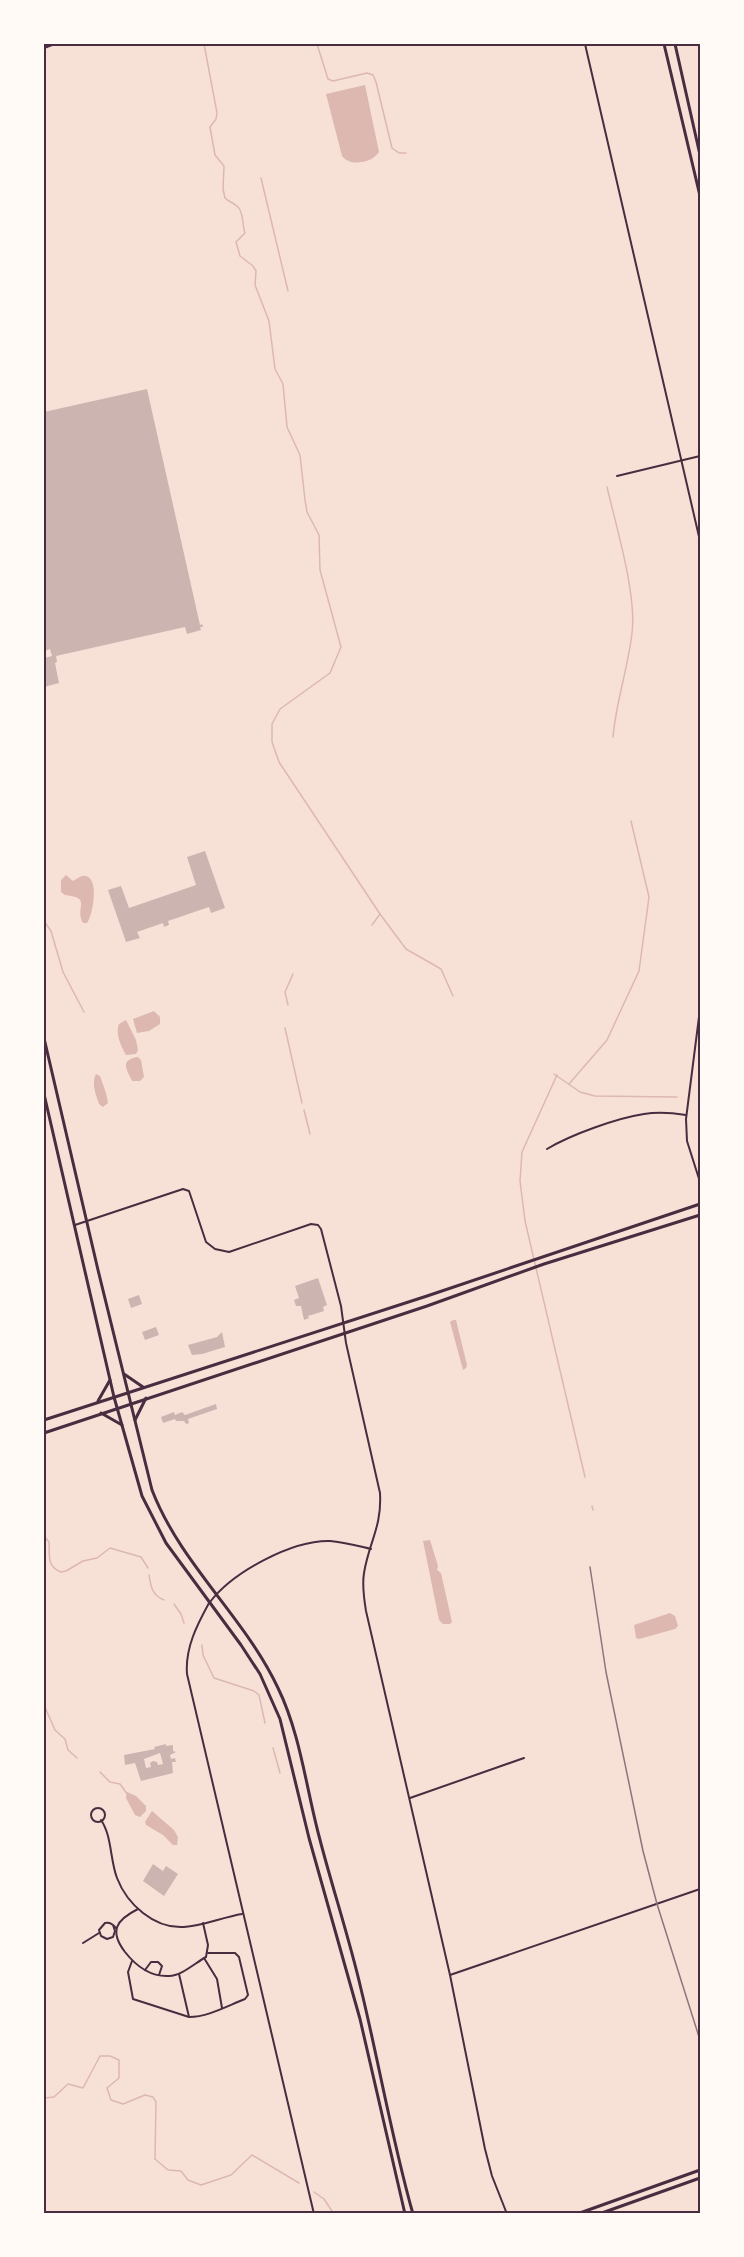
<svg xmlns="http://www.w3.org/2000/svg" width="744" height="2257" viewBox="0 0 744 2257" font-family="Lato,sans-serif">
	<rect width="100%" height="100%" fill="#f7e1d7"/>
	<g fill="#dcb8b0">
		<path d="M365,85L379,152C372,163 350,167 342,156L326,94Z"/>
		<path d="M66,875L73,881C76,879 79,877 82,876C101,873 93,916 87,923H83C74,907 93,898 65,895L61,892V880Z"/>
		<polygon points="154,1011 160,1017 160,1024 149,1031 137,1033 133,1019"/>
		<path d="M126,1020L136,1040L138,1050L136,1054L126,1055C121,1047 115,1033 119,1024Z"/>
		<path d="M138,1057L141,1060L144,1077L140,1081H132C126,1068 120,1060 138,1057Z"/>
		<path d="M96,1074L100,1076L106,1093L108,1103L103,1107L99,1104C96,1095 91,1083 96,1074Z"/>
		<polygon points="453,1320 456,1320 467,1365 466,1368 463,1370 450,1322"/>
		<polygon points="430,1540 438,1566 437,1570 441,1573 452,1622 450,1624 443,1624 439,1620 423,1541"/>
		<polygon points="670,1613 675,1616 678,1626 675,1629 639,1639 636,1638 634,1625"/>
		<polygon points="127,1792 136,1796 146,1806 146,1811 140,1817 135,1815 126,1798"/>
		<polygon points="152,1811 174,1830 178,1837 177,1845 173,1845 163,1835 146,1825 145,1822"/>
	</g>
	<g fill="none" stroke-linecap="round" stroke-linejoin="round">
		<g stroke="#dcb8b0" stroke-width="1.5">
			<path d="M204,44L217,113L216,119L210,127L215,155L224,166L223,189L225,198C229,202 234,203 238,207C244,213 242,225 245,233L236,242L240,256L253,266L256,271L255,285L269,321L275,369L283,384L287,427L300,455L305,500L307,512L319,535L320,570L341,647L330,673L280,709L272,724V742L279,762L380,914L406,949L441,969L453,996"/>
			<polyline points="317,44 328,79 333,81 367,73 373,75 376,82 392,148 399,153 406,153"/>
			<polyline points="261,178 288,291"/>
			<path d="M607,487C616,526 637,595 632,633C628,668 616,702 613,737"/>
			<polyline points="44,921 51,931 63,972 84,1012"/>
			<polyline points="372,925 380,914"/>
			<polyline points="288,1005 285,992 293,974"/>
			<polyline points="285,1028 302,1103"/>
			<polyline points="554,1074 580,1092 595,1096 677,1097"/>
			<polyline points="557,1075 522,1152 520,1181 525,1221 585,1477"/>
			<polyline points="569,1084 607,1040 639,971 649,897 631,821"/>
			<polyline points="304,1110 310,1134"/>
			<polyline points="592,1506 593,1510"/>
			<path d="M44,1536L49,1542C50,1555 46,1566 61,1572L66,1571L83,1561L97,1558L110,1548L141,1557L148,1568"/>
			<path d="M149,1575C151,1587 152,1595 164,1600"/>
			<polyline points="174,1604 181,1614 184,1623"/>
			<polyline points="202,1645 203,1655 214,1678 254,1691 259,1695 265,1723"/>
			<polyline points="44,1705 55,1730 65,1739 68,1750 77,1758"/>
			<polyline points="273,1748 280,1773"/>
			<polyline points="100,1772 110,1782 120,1784 128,1795"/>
			<polyline points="44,2098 54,2097 68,2084 83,2088 100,2056 110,2056 119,2060 119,2078 107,2088 111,2100 123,2104 145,2095 153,2097 156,2102 155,2159 168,2170 181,2171 188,2180 201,2185 231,2175 252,2155 299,2183"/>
			<polyline points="314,2192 324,2199 334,2214"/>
		</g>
	</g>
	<g fill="#ccb4b1" fill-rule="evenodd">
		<polygon points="147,389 200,625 202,624 203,627 200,627 201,630 187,634 185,627 56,656 57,662 55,663 59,683 44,687 44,658 52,656 50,649 44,651 44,412"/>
		<polygon points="205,851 225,908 211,913 209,907 168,921 169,925 164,927 163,923 137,932 140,938 126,942 108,890 121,886 129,908 196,885 187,857"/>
		<polygon points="318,1278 327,1305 323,1307 324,1311 308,1316 309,1318 304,1320 301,1306 296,1306 294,1300 299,1298 295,1286"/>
		<polygon points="139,1295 142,1304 131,1308 128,1299"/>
		<polygon points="156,1327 159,1335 145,1340 142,1332"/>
		<polygon points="222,1332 225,1347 202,1354 192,1355 188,1345 217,1337"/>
		<polygon points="216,1404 217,1409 188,1419 189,1423 186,1424 184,1421 176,1421 175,1419 163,1423 161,1417 174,1412 175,1415 182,1412 185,1415"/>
		<path d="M166,1744V1746L173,1745V1751L176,1752L170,1755L171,1759L175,1758L176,1762H172L173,1773L141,1781L135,1763L125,1765L124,1755L155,1749L154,1747ZM160,1753L163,1764L158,1765L157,1762L153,1761L150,1763L151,1767L146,1768L144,1759Z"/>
		<polygon points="153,1864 163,1871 166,1866 178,1874 164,1896 143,1881"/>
	</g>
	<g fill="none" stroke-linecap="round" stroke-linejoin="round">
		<g stroke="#4a2c40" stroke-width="2">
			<polyline points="585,44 700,541"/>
			<polyline points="44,48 55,44"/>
			<polyline points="700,1009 686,1119 687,1141 700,1182"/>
			<path d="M547,1149C570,1135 617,1118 644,1114C657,1112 673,1113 686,1115"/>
			<path d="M75,1225L183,1189L189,1191L206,1242L215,1249L229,1252L311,1224L318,1225L321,1229L341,1306L346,1343L380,1493C382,1527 369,1542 364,1573C362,1585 364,1599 366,1611L450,1975L485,2149L492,2176L507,2214"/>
			<path d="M210,1602C233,1572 292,1540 330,1541C344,1542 358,1546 371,1549"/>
			<polyline points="410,1798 524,1758"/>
			<circle cx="98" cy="1815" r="7"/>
			<path d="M101,1820C112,1836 110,1860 117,1878C127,1904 154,1929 184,1927C203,1926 223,1917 242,1914"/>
			<path d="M138,1909C116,1920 109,1931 125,1952C136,1966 150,1977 169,1976C181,1976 195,1963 206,1957L208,1945L203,1923"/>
			<path d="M113,1925L115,1931L113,1937L107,1939L101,1936L99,1930L105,1923C110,1922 113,1924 116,1928"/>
			<polyline points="83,1943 99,1933"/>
			<polyline points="204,1958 217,1979 222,2008"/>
			<polyline points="132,1961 128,1972 133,1999 189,2017"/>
			<polyline points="145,1970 151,1962 158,1962 162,1966 159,1975"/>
			<path d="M179,1974L189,2017C208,2017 227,2006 245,1999L248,1995L239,1957L235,1953H208"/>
			<polyline points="450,1975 700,1889"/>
		</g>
		<g stroke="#4a2c40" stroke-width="2">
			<polyline points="617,476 700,456"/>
			<path d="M209,1603C197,1625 185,1648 187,1674L314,2214"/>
		</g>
		<g stroke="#4a2c40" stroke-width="3">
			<polyline points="664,44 700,196"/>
			<polyline points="675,44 700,155"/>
			<path d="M44,1038L98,1270L152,1490C181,1565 244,1616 278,1688C300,1733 306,1787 319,1836C332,1887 349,1937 361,1989C379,2063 392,2140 413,2214"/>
			<polyline points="44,1094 114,1397 142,1496 166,1543 241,1645 260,1674 280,1719 309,1838 360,2019 405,2214"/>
			<polyline points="577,2214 700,2170"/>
			<polyline points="599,2214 700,2178"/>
		</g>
		<g stroke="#4a2c40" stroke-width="3">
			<polyline points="124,1374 143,1387"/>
			<polyline points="98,1401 110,1380"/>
			<polyline points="101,1413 122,1425"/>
			<polyline points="44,1420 427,1296 700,1204"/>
			<polyline points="135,1420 146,1398"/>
			<polyline points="44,1433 427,1306 544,1264 700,1215"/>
		</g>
		<polyline stroke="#8f747c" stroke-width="1.5" points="590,1567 606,1672 643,1851 657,1904 700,2040"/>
	</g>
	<rect width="744" height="2257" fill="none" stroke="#fffaf5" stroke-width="90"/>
	<rect x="45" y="45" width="654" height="2167" fill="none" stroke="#4a2c40" stroke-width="2"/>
</svg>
